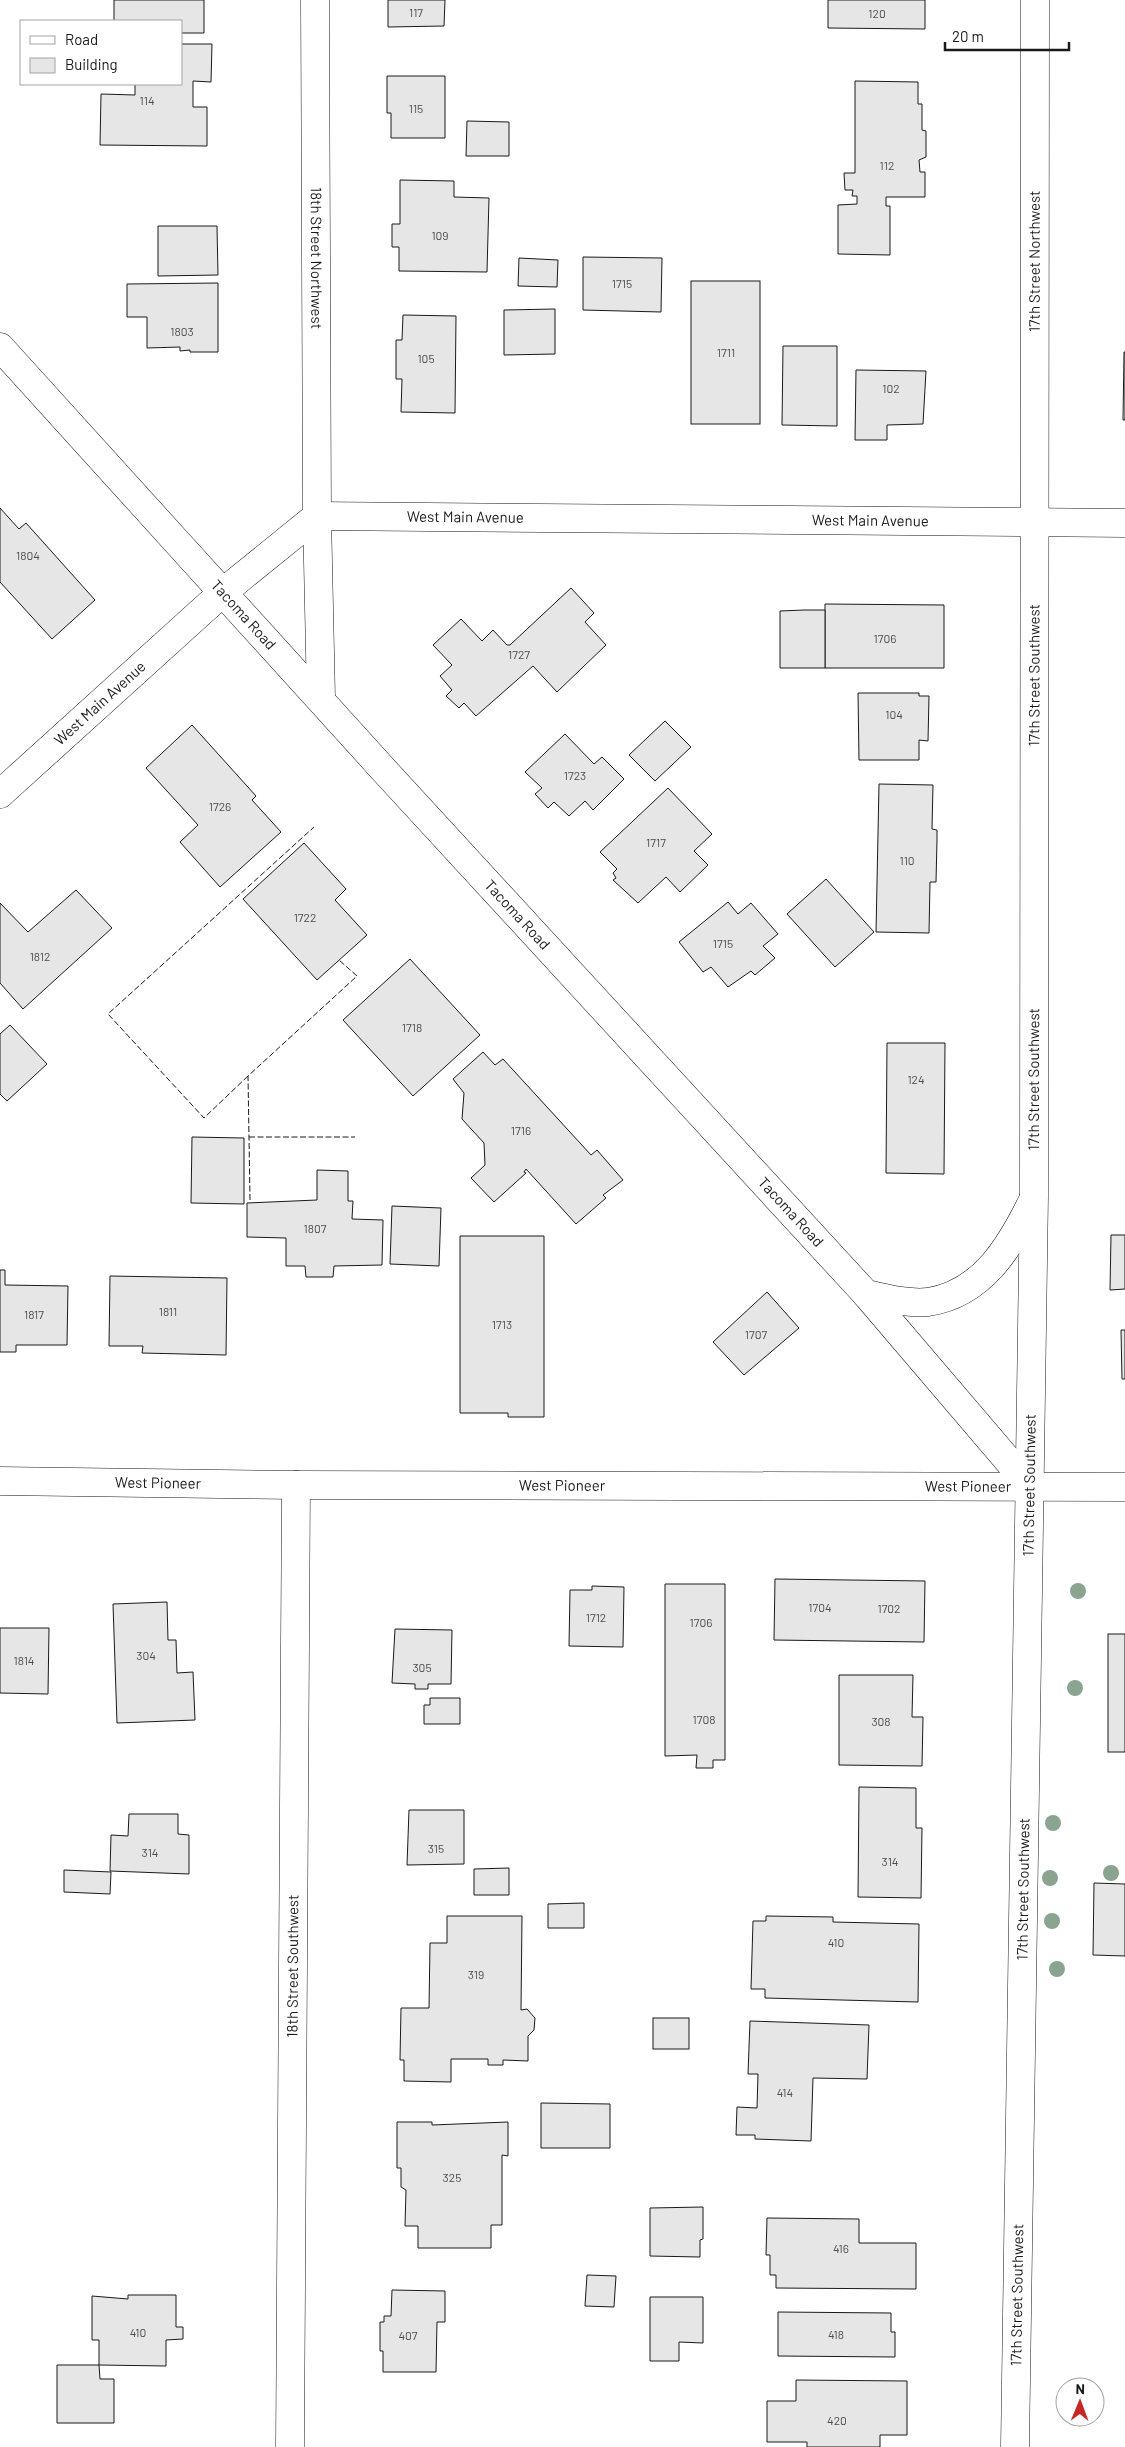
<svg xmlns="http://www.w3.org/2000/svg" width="1125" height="2447" viewBox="0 0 1125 2447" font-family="Barlow,sans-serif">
	<rect width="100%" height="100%" fill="#fff"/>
	<g fill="#e6e6e6" stroke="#1a1a1a">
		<polygon points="114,0 204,0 204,33 181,33 181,21 114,21"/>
		<polygon points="388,0 445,0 444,26 388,27"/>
		<polygon points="828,0 925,0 925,29 828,28"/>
		<polygon points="181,44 212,44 211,82 193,81 193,107 207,107 207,146 100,145 101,94 135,95 135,84 181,84"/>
		<polygon points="387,76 445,76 445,138 391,138 391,113 387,113"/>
		<polygon points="855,81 918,82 918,104 922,104 922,130 926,131 926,157 919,160 920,172 925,172 925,197 886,197 886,206 890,206 890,255 838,254 838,205 857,204 857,196 852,196 853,190 845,190 844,173 855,173"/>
		<polygon points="467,121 509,122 509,156 466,156"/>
		<polygon points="400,180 454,181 454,197 489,198 487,272 399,271 399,247 392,247 392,224 400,224"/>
		<polygon points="158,226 217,226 218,275 158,276"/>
		<polygon points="583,257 662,258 661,312 583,310"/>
		<polygon points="519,258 558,260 557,287 518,286"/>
		<rect x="691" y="281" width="69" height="143"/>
		<polygon points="218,283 218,352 190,352 190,350 180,351 180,347 147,348 147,317 127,317 127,284"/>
		<polygon points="555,309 555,354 504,355 504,310"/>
		<polygon points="403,315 456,316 455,413 401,412 402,379 396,379 396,340 402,340"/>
		<polygon points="783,346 837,346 837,426 782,425"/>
		<polygon points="1124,352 1125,352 1125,420 1123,420"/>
		<polygon points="856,370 926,371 923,424 887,425 887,440 855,440"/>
		<polygon points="0,508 19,529 26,523 95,600 52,639 0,582"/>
		<polygon points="571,588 594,613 585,622 606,645 557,692 533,666 476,716 464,703 459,708 446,696 452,690 440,676 452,665 433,645 461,619 482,641 493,630 507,645 510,645"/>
		<polygon points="825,604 944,605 944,668 825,668"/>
		<polygon points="804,610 825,610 825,668 780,668 780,611"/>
		<polygon points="858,693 919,693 919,696 929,696 928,741 919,740 919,760 859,760"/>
		<polygon points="665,721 691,747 655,781 629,755"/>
		<polygon points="192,725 256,796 252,800 281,832 220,887 180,842 198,825 146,768"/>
		<polygon points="565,734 594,764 602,757 624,779 593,810 585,801 569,816 554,802 548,808 535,794 542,788 525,772"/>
		<polygon points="879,784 933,785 932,829 937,830 937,840 936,882 930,882 929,933 876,932"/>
		<polygon points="668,788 712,834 694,851 708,865 680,892 666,877 638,903 613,880 616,878 613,873 617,869 600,852"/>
		<polygon points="304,843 346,889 335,900 367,935 317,980 243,899"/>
		<polygon points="826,879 874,932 835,967 787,914"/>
		<polygon points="76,890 112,928 23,1009 0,983 0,903 28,932"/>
		<polygon points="728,902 738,914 751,903 778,934 763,946 775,958 755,975 751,971 728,987 711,967 703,972 679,942"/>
		<polygon points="410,959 480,1035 413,1096 343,1020"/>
		<polygon points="10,1025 47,1064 7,1101 0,1094 0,1034"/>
		<polygon points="887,1043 945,1043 944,1174 886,1173"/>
		<polygon points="483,1052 495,1065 503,1059 591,1155 597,1150 623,1180 603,1195 606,1198 576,1224 526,1169 524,1172 526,1173 494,1202 471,1178 485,1165 484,1143 462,1119 464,1093 453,1079"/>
		<polygon points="192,1137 244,1138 244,1204 191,1203"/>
		<polygon points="317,1170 348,1171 348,1201 353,1201 352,1219 383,1220 382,1265 334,1266 333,1277 306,1277 305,1266 286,1266 286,1238 247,1237 247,1203 317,1200"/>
		<polygon points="392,1206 441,1208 439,1266 390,1264"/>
		<polygon points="1111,1235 1125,1235 1125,1289 1110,1290"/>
		<polygon points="460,1236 544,1236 544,1417 508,1417 508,1413 460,1413"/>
		<polygon points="0,1270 5,1270 5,1285 68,1286 67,1345 16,1345 16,1352 0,1352"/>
		<polygon points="110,1276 227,1278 226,1355 142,1353 143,1346 109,1346"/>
		<polygon points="767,1292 799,1328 744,1375 713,1342"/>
		<polygon points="1121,1330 1125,1330 1125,1379 1122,1379"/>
		<polygon points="775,1579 925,1581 924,1642 774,1640"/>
		<polygon points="665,1584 725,1584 725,1760 713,1760 713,1768 696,1768 697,1755 665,1756"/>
		<polygon points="592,1586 624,1587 623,1647 569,1646 570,1590 592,1590"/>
		<polygon points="167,1602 168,1640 176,1640 177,1673 193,1672 195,1720 117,1723 113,1604"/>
		<polygon points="0,1628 49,1628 48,1694 0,1693"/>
		<polygon points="395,1629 452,1630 451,1684 428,1684 428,1689 415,1689 415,1684 392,1683"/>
		<rect x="1108" y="1634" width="17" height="118"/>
		<polygon points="839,1675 913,1675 912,1717 923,1717 922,1766 839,1765"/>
		<polygon points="430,1698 460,1698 460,1724 424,1724 424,1705 430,1705"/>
		<polygon points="859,1787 916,1788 916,1828 922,1828 921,1898 858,1897"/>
		<polygon points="409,1810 464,1810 464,1864 407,1865"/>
		<polygon points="129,1814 178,1814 178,1834 189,1835 189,1874 110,1871 111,1835 128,1836"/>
		<polygon points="509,1868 509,1895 474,1895 474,1869"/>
		<polygon points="64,1870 111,1872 110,1894 64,1892"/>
		<polygon points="1094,1883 1125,1884 1125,1956 1093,1955"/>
		<polygon points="584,1903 584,1928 548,1928 548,1904"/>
		<polygon points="447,1916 522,1916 521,2010 527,2009 535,2018 534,2030 528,2036 528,2061 503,2060 503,2065 488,2065 488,2059 451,2059 451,2082 404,2081 404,2060 400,2060 401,2008 429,2008 430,1943 447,1943"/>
		<polygon points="766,1916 833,1917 833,1922 919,1924 918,2002 765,1998 765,1989 751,1989 753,1921 766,1921"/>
		<rect x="653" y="2018" width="36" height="31"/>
		<polygon points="750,2021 869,2025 867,2079 813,2078 811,2141 755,2139 755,2135 736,2135 737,2107 757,2108 758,2074 748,2074"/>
		<polygon points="541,2103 610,2104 610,2148 541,2148"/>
		<polygon points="397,2122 432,2122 432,2125 508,2122 508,2156 502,2155 502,2225 491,2225 491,2248 418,2248 418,2226 405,2226 406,2190 401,2187 401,2168 397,2168"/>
		<polygon points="703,2207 703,2239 700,2240 700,2257 650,2256 650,2208"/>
		<polygon points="767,2218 859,2219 859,2243 916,2243 916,2289 776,2288 776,2275 770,2275 770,2255 766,2255"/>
		<polygon points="587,2275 616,2276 614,2307 585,2306"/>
		<polygon points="392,2290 445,2291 445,2322 437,2322 436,2372 383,2372 383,2351 380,2351 380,2322 384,2322 384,2316 391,2316"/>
		<polygon points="128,2295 176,2295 176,2327 183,2327 183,2339 166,2340 166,2366 99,2365 99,2340 92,2340 92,2296 128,2299"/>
		<polygon points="650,2297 703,2297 703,2343 679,2342 679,2361 650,2361"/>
		<polygon points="778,2312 891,2313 891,2332 895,2332 895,2357 778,2356"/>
		<polygon points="57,2365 99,2365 100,2379 114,2379 114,2423 57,2423"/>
		<polygon points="796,2380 907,2381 907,2435 880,2435 880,2447 807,2447 807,2442 767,2442 767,2401 796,2401"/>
	</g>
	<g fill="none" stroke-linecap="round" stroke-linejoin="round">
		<defs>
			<g id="street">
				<path id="s1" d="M315,0L317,516L321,698"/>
				<path id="s2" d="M0,347C127,488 255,627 382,768L866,1294L1029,1485"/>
				<path id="s3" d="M0,794L222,593L317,516L1125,523"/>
				<path d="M866,1294C886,1298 907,1304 928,1302C982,1294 1010,1247 1032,1202"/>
				<path id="s4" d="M290,2447L296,1485"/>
				<path id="s5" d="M1015,2447L1034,1196L1035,0"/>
			</g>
			<g id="secondary">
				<path id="s6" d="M0,1481L296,1485L1125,1487"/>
			</g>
		</defs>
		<use href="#street" stroke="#1a1a1a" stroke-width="29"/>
		<use href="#secondary" stroke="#1a1a1a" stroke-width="29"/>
		<use href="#street" stroke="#fff" stroke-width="28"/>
		<use href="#secondary" stroke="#fff" stroke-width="28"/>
		<g stroke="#1a1a1a" stroke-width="1" stroke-dasharray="6 2.5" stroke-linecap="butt">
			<polyline points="248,1076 204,1118 108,1014 314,827"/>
			<polyline points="249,1137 355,1137"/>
			<polyline points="250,1200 248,1076 357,976 339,960"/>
		</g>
	</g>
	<g fill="#8aa48f">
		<circle cx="1078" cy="1591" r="8"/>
		<circle cx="1075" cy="1688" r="8"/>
		<circle cx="1053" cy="1823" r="8"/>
		<circle cx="1111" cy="1873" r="8"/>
		<circle cx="1050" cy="1878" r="8"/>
		<circle cx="1052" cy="1921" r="8"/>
		<circle cx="1057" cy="1969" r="8"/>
	</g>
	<g text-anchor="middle" stroke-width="4" stroke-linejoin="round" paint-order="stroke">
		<g font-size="12" fill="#4d4d4d">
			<text x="416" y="17">117</text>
			<text x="877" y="18">120</text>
			<text x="147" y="105">114</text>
			<text x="416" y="113">115</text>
			<text x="887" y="170">112</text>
			<text x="440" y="240">109</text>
			<text x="622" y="288">1715</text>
			<text x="182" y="336">1803</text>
			<text x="726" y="357">1711</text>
			<text x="426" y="363">105</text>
			<text x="891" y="393">102</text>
			<text x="28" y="560">1804</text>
			<text x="885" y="643">1706</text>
			<text x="519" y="659">1727</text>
			<text x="894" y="719">104</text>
			<text x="575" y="780">1723</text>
			<text x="220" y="811">1726</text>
			<text x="656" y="847">1717</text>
			<text x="907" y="865">110</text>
			<text x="305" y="922">1722</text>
			<text x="723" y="948">1715</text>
			<text x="40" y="961">1812</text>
			<text x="412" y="1032">1718</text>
			<text x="916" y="1084">124</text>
			<text x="521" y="1135">1716</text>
			<text x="315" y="1233">1807</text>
			<text x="168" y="1316">1811</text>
			<text x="34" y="1319">1817</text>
			<text x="502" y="1329">1713</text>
			<text x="756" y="1339">1707</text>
			<text x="820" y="1612">1704</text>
			<text x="889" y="1613">1702</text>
			<text x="596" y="1622">1712</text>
			<text x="701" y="1627">1706</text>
			<text x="146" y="1660">304</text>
			<text x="24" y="1665">1814</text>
			<text x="422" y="1672">305</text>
			<text x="704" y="1724">1708</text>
			<text x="881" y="1726">308</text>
			<text x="436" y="1853">315</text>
			<text x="150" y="1857">314</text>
			<text x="890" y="1866">314</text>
			<text x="836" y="1947">410</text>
			<text x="476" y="1979">319</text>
			<text x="785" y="2097">414</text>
			<text x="452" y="2182">325</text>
			<text x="841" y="2253">416</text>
			<text x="138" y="2337">410</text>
			<text x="836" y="2339">418</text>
			<text x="408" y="2340">407</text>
			<text x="837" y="2425">420</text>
		</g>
		<g font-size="15" fill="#1a1a1a" stroke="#fff">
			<text dy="5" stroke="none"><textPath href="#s1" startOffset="258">18th Street Northwest</textPath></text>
			<text dy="5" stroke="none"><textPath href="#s5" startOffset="2186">17th Street Northwest</textPath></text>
			<text dy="5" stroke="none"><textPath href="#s3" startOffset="570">West Main Avenue</textPath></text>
			<text dy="5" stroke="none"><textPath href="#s3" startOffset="975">West Main Avenue</textPath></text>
			<text dy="5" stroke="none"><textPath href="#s2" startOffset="362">Tacoma Road</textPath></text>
			<text dy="5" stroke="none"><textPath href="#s5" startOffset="1772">17th Street Southwest</textPath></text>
			<text dy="5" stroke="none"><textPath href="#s3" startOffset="135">West Main Avenue</textPath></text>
			<text dy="5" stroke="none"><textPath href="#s2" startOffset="768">Tacoma Road</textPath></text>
			<text dy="5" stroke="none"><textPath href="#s5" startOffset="1368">17th Street Southwest</textPath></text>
			<text dy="5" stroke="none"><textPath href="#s2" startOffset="1172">Tacoma Road</textPath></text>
			<text dy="5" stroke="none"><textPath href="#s6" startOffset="158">West Pioneer</textPath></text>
			<text dy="5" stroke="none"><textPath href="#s6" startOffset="562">West Pioneer</textPath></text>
			<text dy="5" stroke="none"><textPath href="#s6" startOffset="968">West Pioneer</textPath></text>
			<text dy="5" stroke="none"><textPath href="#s5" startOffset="962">17th Street Southwest</textPath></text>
			<text dy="5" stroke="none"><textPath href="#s5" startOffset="558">17th Street Southwest</textPath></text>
			<text dy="5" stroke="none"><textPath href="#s4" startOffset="481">18th Street Southwest</textPath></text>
			<text dy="5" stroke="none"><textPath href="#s5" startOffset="152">17th Street Southwest</textPath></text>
		</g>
	</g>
	<rect x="20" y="20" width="162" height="65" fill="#ffffff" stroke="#a3a3a3"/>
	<rect x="30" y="36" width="25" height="8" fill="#ffffff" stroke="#a3a3a3"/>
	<text x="65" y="45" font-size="15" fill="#1a1a1a">Road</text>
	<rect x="30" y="58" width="25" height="15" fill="#e6e6e6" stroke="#a3a3a3"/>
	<text x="65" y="70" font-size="15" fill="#1a1a1a">Building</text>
	<g transform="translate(1080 2402) rotate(1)"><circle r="24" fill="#ffffff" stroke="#a3a3a3"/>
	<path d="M0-4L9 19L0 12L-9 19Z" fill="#c62828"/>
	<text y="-8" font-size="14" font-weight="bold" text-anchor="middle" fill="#1a1a1a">N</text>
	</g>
	<path d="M945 42v8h124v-8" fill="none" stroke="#1a1a1a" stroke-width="2.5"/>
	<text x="952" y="42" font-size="15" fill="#1a1a1a" stroke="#ffffff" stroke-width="4" paint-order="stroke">20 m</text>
</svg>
